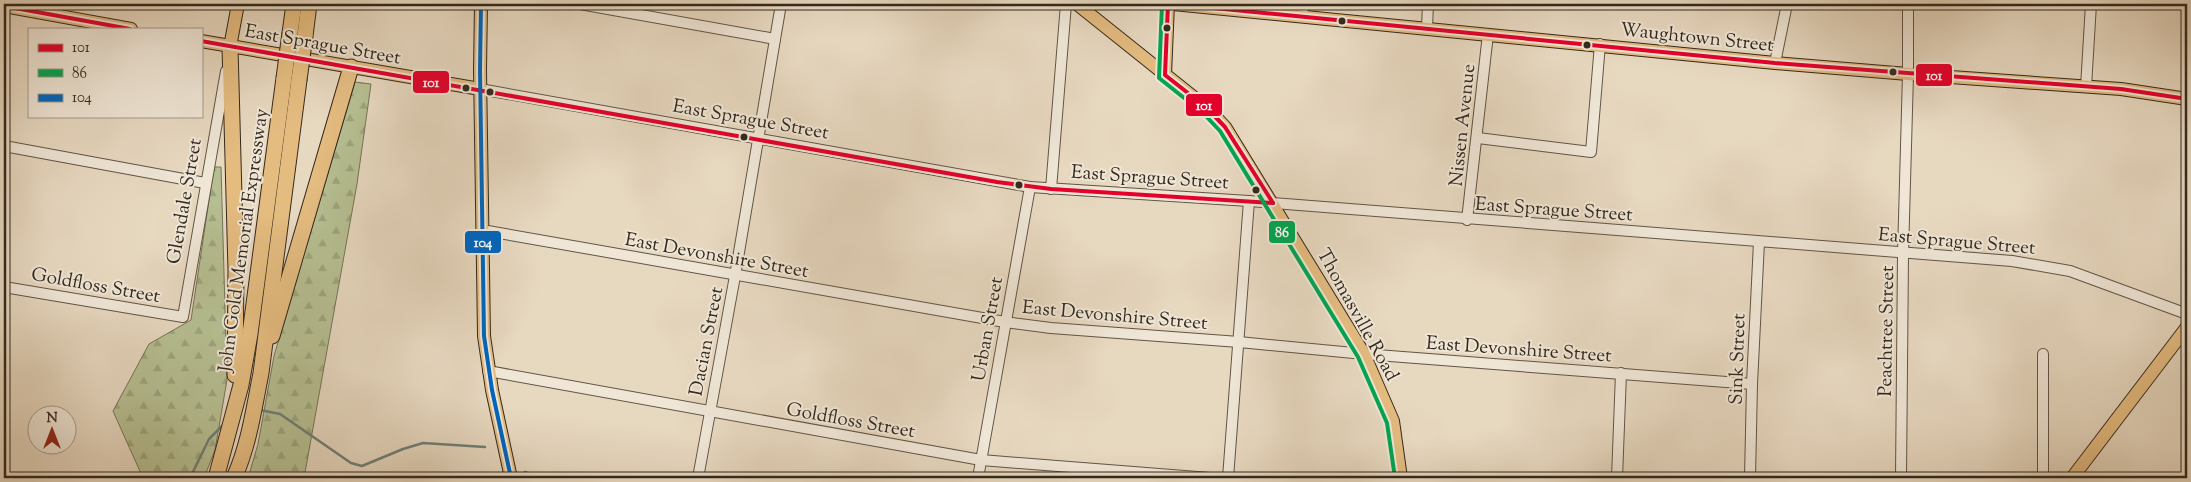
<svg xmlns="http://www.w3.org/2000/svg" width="2191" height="482" viewBox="0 0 2191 482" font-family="'Sorts Mill Goudy',serif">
	<defs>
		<pattern id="forest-firs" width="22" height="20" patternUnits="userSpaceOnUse" patternTransform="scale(1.25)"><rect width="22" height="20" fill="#b6bf92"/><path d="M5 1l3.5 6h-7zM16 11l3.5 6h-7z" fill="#9da47d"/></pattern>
	</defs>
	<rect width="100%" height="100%" fill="#e7d8c0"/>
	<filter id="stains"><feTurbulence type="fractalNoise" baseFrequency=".004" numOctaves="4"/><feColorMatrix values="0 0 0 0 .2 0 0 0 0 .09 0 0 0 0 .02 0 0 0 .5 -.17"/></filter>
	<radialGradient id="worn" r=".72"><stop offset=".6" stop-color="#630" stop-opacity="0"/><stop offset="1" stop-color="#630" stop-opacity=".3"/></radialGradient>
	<g fill="url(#forest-firs)" stroke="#747458">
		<polygon points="355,82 371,84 357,184 304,478 248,478 258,444 274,356"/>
		<polygon points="214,167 221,167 227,380 215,450 204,478 143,478 113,411 149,344 191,320"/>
	</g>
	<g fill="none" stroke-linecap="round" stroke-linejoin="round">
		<g stroke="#6f8077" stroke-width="2.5">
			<polyline points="260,410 280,414 351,463 362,466 403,449 423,443 485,447"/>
			<polyline points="525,472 541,478"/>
			<polyline points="190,478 209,439 223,425"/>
		</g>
		<defs>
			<g id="minor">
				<polyline points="580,4 775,39"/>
				<polyline points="1302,4 1303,17"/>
				<polyline points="1427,28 1428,4"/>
				<polyline points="1775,63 1787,4"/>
				<polyline points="2086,87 2091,4"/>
				<polyline points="480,89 1030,187 1249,201 2012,261 2070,271 2187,314"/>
				<polyline points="1478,138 1591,152 1600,44"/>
				<polyline points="4,146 205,183"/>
				<polyline points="1051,189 1066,4"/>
				<polyline points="1467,220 1488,34"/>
				<polyline points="482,230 1005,322 1051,328 1239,342 1364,354 1752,384"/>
				<polyline points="4,287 183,317 226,71"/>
				<polyline points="488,371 981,460 1210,478"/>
				<polyline points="698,478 735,276 781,4"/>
				<polyline points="978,478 1030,187"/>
				<polyline points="1228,478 1249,201"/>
				<polyline points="1617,478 1621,373"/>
				<polyline points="1750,478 1752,384 1759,242"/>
				<polyline points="1901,478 1903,254 1908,74 1908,4"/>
				<polyline points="2043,478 2043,354"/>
			</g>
			<g id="major">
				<polyline points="481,4 480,70 484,336 492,390 511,478"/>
				<polyline points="1077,4 1207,108 1225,127 1364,354 1393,421 1401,478"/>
				<polyline points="1173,4 1775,63 1908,74 2121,89 2187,99"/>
				<polyline points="4,6 131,29"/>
				<polyline points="201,41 480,89"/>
				<polyline points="230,47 238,4"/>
				<polyline points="1165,75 1168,4"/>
				<polyline points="2072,478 2187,327"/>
			</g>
			<g id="highway">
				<polyline points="290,33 294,4"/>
				<polyline points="305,36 309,4"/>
				<polyline points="230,47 236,271 235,375"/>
				<polyline points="272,336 351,67"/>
				<polyline points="216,478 241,385 250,334 284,78"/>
				<path d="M234,478C249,445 254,408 261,373L299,80"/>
			</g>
		</defs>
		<use href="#minor" stroke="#605546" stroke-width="12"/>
		<use href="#major" stroke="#33291d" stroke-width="14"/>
		<use href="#highway" stroke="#33291d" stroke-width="17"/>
		<use href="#minor" stroke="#efe6d6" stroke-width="10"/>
		<use href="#major" stroke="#e4bc80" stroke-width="12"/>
		<use href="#highway" stroke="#e4bc80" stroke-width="15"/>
		<defs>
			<g id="highway-bridge">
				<polyline points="284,78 290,33"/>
				<polyline points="299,80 305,36"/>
			</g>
		</defs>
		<use href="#highway-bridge" stroke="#33291d" stroke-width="17" stroke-linecap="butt"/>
		<use href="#highway-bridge" stroke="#e4bc80" stroke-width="15"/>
		<defs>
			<g id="bus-1">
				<polyline points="1168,4 1165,75 1207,108 1225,127 1273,203"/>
				<polyline points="1173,4 1775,63 2121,89 2187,99"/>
				<polyline points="4,6 130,29"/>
				<polyline points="201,41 997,182 1051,189 1273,203"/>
			</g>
			<polyline id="bus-2" points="1162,4 1159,78 1203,113 1220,131 1358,357 1387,423 1395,478"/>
			<polyline id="bus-3" points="481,4 480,70 484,336 492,390 511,478"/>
		</defs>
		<use href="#bus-1" stroke="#efe6d6" stroke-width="8"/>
		<use href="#bus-2" stroke="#efe6d6" stroke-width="8"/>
		<use href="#bus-3" stroke="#efe6d6" stroke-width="8"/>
		<use href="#bus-1" stroke="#e4002b" stroke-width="4"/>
		<use href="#bus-2" stroke="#00a651" stroke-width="4"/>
		<use href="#bus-3" stroke="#0065bd" stroke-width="4"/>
	</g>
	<g fill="#33291d" stroke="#efe6d6" stroke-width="2">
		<circle cx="1342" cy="21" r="4.5"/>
		<circle cx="1167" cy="28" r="4.5"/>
		<circle cx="1587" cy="45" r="4.5"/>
		<circle cx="1893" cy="72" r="4.5"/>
		<circle cx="466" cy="88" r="4.5"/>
		<circle cx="490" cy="92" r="4.5"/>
		<circle cx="744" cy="137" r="4.5"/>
		<circle cx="1019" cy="185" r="4.5"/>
		<circle cx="1256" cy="190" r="4.5"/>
	</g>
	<g text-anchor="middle" stroke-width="4" stroke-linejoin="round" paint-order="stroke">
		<g font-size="19" fill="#33291d" stroke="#efe6d6">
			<text transform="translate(1697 36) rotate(6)" y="7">Waughtown Street</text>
			<text transform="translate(323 43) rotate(10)" y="7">East Sprague Street</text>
			<text transform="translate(751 118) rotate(10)" y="7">East Sprague Street</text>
			<text transform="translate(1461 125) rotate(-84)" y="7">Nissen Avenue</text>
			<text transform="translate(1150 176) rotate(4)" y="7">East Sprague Street</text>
			<text transform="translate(183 201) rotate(-80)" y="7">Glendale Street</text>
			<text transform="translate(1554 208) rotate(4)" y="7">East Sprague Street</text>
			<text transform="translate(242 240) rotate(-82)" y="7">John Gold Memorial Expressway</text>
			<text transform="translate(1957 240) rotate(5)" y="7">East Sprague Street</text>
			<text transform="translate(717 254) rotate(10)" y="7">East Devonshire Street</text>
			<text transform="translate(96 284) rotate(10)" y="7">Goldfloss Street</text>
			<text transform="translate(1115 314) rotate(5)" y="7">East Devonshire Street</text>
			<text transform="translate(1359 314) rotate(61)" y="7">Thomasville Road</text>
			<text transform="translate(986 329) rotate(-80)" y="7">Urban Street</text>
			<text transform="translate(1885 331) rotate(-89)" y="7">Peachtree Street</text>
			<text transform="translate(705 341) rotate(-79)" y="7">Dacian Street</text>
			<text transform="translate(1519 348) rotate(4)" y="7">East Devonshire Street</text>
			<text transform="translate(1736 359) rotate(-88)" y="7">Sink Street</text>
			<text transform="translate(851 419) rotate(10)" y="7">Goldfloss Street</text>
		</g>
	</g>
	<g stroke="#efe6d6" stroke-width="2">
		<rect x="1915" y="63" width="38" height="24" rx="5" fill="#e4002b"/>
		<rect x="412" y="70" width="38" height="24" rx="5" fill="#e4002b"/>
		<rect x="1185" y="93" width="38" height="24" rx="5" fill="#e4002b"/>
		<rect x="1268" y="220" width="28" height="24" rx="5" fill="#00a651"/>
		<rect x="464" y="230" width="38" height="24" rx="5" fill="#0065bd"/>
	</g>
	<g font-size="14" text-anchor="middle" font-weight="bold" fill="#fff">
		<text x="1934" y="80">101</text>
		<text x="431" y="87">101</text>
		<text x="1204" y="110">101</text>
		<text x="1282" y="237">86</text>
		<text x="483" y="247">104</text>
	</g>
	<rect width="2191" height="482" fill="none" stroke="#e7d8c0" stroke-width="20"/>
	<rect x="5" y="5" width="2181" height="472" fill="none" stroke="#33291d" stroke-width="2.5"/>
	<rect x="10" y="10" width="2171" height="462" fill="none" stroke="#33291d"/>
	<rect x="28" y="28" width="175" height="90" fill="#efe6d6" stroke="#a49a8c"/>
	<rect x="38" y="44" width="25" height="8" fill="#e4002b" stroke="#a49a8c"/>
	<text x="72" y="52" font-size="15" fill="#33291d">101</text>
	<rect x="38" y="69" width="25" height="8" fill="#00a651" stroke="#a49a8c"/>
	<text x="72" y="78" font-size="15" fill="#33291d">86</text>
	<rect x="38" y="94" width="25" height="8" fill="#0065bd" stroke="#a49a8c"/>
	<text x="72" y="102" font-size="15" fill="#33291d">104</text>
	<g transform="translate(52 430)"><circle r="24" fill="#efe6d6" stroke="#a49a8c"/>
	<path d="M0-4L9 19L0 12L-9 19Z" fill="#8f2418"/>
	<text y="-8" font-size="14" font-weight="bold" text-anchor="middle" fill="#33291d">N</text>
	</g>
	<rect width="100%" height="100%" filter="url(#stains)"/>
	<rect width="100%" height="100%" fill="url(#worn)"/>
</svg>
